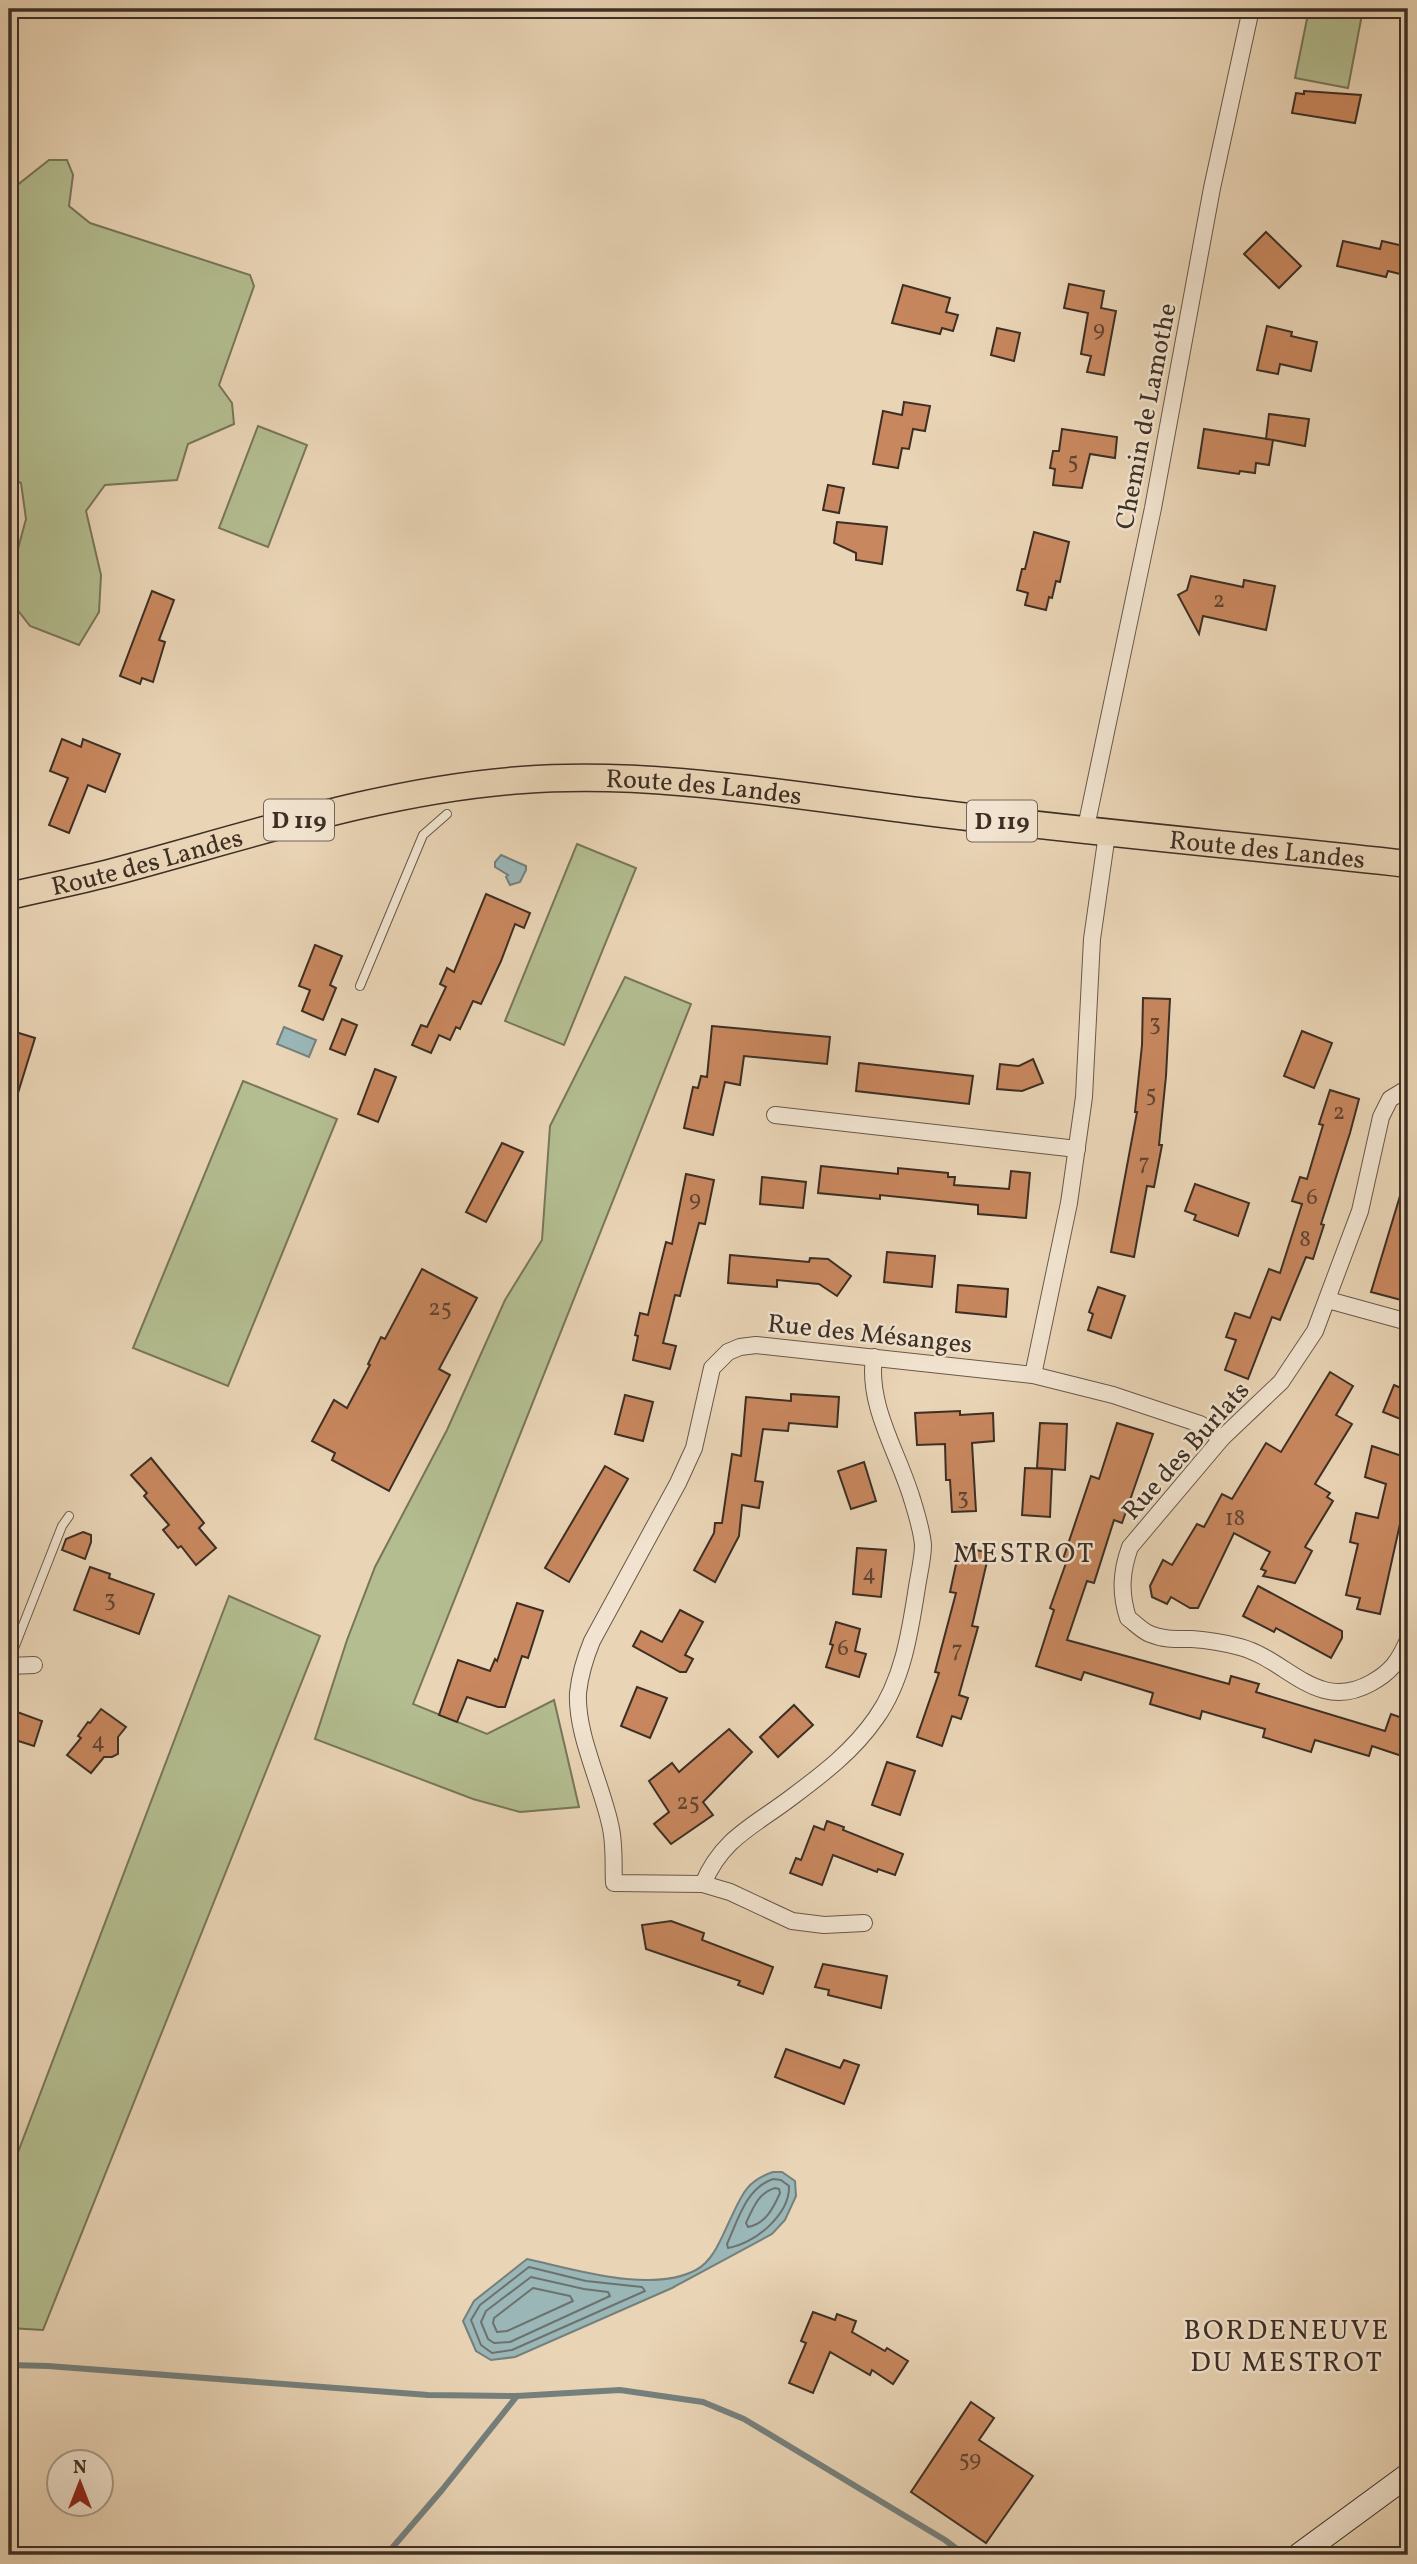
<svg xmlns="http://www.w3.org/2000/svg" width="1417" height="2564" viewBox="0 0 1417 2564" font-family="Vollkorn,serif">
	<rect width="100%" height="100%" fill="#e9d4b5"/>
	<filter id="stains"><feTurbulence type="fractalNoise" baseFrequency=".00286" numOctaves="4"/><feColorMatrix values="0 0 0 0 .2 0 0 0 0 .09 0 0 0 0 .02 0 0 0 .5 -.17"/></filter>
	<radialGradient id="worn" r=".72"><stop offset=".6" stop-color="#630" stop-opacity="0"/><stop offset="1" stop-color="#630" stop-opacity=".3"/></radialGradient>
	<g fill="#b3bd90" stroke="#78765a" stroke-width="2">
		<polygon points="1309,9 1363,9 1348,88 1295,78"/>
		<polygon points="49,160 67,160 73,175 69,206 90,223 250,275 254,286 219,385 232,403 234,424 188,444 177,480 105,485 86,511 101,575 99,612 79,645 30,626 9,599 9,582 26,519 21,483 9,477 9,188 16,186"/>
		<polygon points="258,426 307,445 268,547 219,528"/>
		<polygon points="577,844 636,868 564,1045 505,1021"/>
		<polygon points="625,977 691,1004 413,1704 487,1734 554,1700 579,1807 520,1812 473,1799 315,1739 347,1640 375,1567 447,1430 505,1300 542,1240 550,1126"/>
		<polygon points="243,1081 337,1119 228,1386 133,1348"/>
		<polygon points="229,1596 320,1636 43,2330 9,2328 9,2176"/>
	</g>
	<g fill="#9bb6b7" stroke="#75807d" stroke-width="2">
		<polygon points="501,855 526,866 526,870 520,882 510,885 506,877 508,875 495,867 495,862"/>
		<polygon points="284,1027 316,1040 309,1057 277,1044"/>
		<path d="M773,2172H782L795,2181L796,2196L785,2220L772,2234L672,2288L515,2357L491,2360L476,2351L463,2321L474,2301L527,2259C574,2269 651,2294 696,2270C713,2261 721,2239 729,2222C741,2197 745,2181 773,2172Z"/>
	</g>
	<g fill="none" stroke-linecap="round" stroke-linejoin="round">
		<g stroke="#6c726e" stroke-width="2">
			<path d="M773,2179L781,2180L789,2186C790,2215 754,2244 728,2248L727,2244C738,2220 746,2188 773,2179Z"/>
			<path d="M775,2188L779,2189L780,2193C773,2209 765,2224 748,2227L746,2223C753,2208 758,2193 775,2188Z"/>
			<polygon points="529,2267 586,2281 642,2287 645,2291 512,2350 492,2353 481,2345 471,2320 480,2305"/>
			<polygon points="531,2277 584,2289 608,2292 610,2296 510,2342 494,2343 488,2339 481,2322 486,2311"/>
			<polygon points="533,2288 570,2296 573,2301 507,2331 497,2332 493,2323 494,2318"/>
		</g>
		<g stroke="#75807d" stroke-width="6">
			<polyline points="9,2365 48,2366 428,2395 517,2396 620,2390 703,2402 744,2419 945,2540 965,2555"/>
			<polyline points="386,2555 442,2490 517,2396"/>
		</g>
	</g>
	<g fill="#c8875e" stroke="#3d2f25" stroke-width="2">
		<polygon points="1304,91 1361,95 1355,123 1292,113 1296,93 1304,94"/>
		<polygon points="1266,232 1301,266 1279,288 1244,254"/>
		<polygon points="1343,241 1380,249 1382,241 1408,247 1408,276 1388,271 1386,277 1337,266"/>
		<polygon points="1069,284 1104,291 1101,308 1116,311 1104,375 1087,372 1091,356 1081,354 1088,313 1064,308"/>
		<polygon points="903,285 950,298 946,312 958,315 953,331 942,328 940,334 892,323"/>
		<polygon points="1267,326 1292,332 1291,336 1317,342 1311,371 1280,364 1278,374 1257,370"/>
		<polygon points="997,328 1020,333 1014,361 991,355"/>
		<polygon points="904,402 930,406 925,431 913,429 909,449 902,448 898,468 873,464 883,411 902,415"/>
		<polygon points="1269,414 1309,419 1305,446 1273,440 1269,465 1256,463 1255,473 1240,471 1239,474 1198,468 1204,429 1273,440 1266,439"/>
		<polygon points="1062,429 1117,437 1115,458 1090,454 1082,488 1053,485 1055,469 1050,468 1053,451 1059,451"/>
		<polygon points="828,485 844,488 839,513 823,510"/>
		<polygon points="837,522 887,527 882,564 856,560 856,553 834,543"/>
		<polygon points="1034,532 1069,542 1060,582 1056,581 1052,598 1049,597 1046,610 1025,605 1028,593 1017,590 1022,569 1025,569"/>
		<polygon points="1191,576 1243,587 1244,580 1275,586 1266,630 1203,616 1199,634 1178,595 1187,590"/>
		<polygon points="152,591 174,600 159,640 165,642 153,682 142,678 140,684 120,676"/>
		<polygon points="62,739 81,747 83,739 120,754 105,792 88,785 69,833 49,825 68,778 50,771"/>
		<polygon points="486,894 530,913 524,928 515,924 501,961 481,1004 473,1001 460,1029 456,1027 450,1040 439,1035 431,1053 412,1045 421,1025 427,1027 446,987 440,984 447,968 454,972"/>
		<polygon points="315,945 342,956 330,985 336,988 323,1020 302,1011 310,990 299,986"/>
		<polygon points="1143,998 1170,999 1166,1076 1159,1145 1162,1145 1154,1187 1147,1186 1134,1257 1111,1252 1137,1112 1135,1112 1142,1045"/>
		<polygon points="342,1019 357,1025 345,1055 330,1049"/>
		<polygon points="712,1026 830,1037 827,1064 744,1056 740,1085 725,1082 713,1135 684,1128 693,1087 698,1088 701,1076 707,1077"/>
		<polygon points="9,1030 35,1038 13,1109 9,1108"/>
		<polygon points="1302,1031 1332,1043 1314,1088 1284,1076"/>
		<polygon points="1033,1059 1043,1083 1022,1091 997,1089 1000,1064 1019,1066"/>
		<polygon points="859,1063 973,1076 969,1104 856,1091"/>
		<polygon points="375,1069 396,1077 378,1122 358,1114"/>
		<polygon points="1330,1090 1359,1099 1350,1133 1321,1224 1324,1225 1313,1259 1306,1257 1280,1320 1272,1317 1248,1379 1225,1370 1236,1340 1226,1337 1235,1313 1250,1318 1269,1269 1280,1273 1302,1204 1292,1201 1300,1177 1307,1179 1323,1125 1319,1124"/>
		<polygon points="502,1143 523,1152 486,1222 466,1212"/>
		<polygon points="821,1166 898,1174 898,1168 948,1173 948,1177 955,1177 954,1185 1009,1189 1011,1171 1030,1173 1026,1218 978,1214 978,1205 880,1195 880,1199 818,1193"/>
		<polygon points="686,1174 714,1180 705,1224 699,1223 680,1296 675,1295 663,1343 676,1346 670,1369 633,1360 638,1336 635,1335 640,1313 648,1315 666,1242 672,1244"/>
		<polygon points="762,1177 806,1182 803,1208 760,1204"/>
		<polygon points="1195,1184 1249,1203 1238,1236 1194,1220 1196,1215 1185,1211"/>
		<polygon points="1403,1186 1408,1186 1408,1290 1405,1301 1371,1292"/>
		<polygon points="887,1252 935,1256 932,1287 884,1282"/>
		<polygon points="730,1255 809,1262 810,1258 828,1259 851,1276 837,1296 819,1284 777,1280 777,1287 728,1283"/>
		<polygon points="422,1269 477,1298 439,1369 450,1375 389,1491 332,1460 335,1453 312,1441 334,1400 347,1408 370,1365 368,1364 381,1337 385,1339"/>
		<polygon points="958,1285 1008,1289 1006,1317 956,1312"/>
		<polygon points="1098,1287 1125,1296 1111,1338 1088,1330 1093,1314 1089,1312"/>
		<polygon points="1330,1372 1353,1386 1336,1415 1352,1424 1315,1484 1330,1493 1327,1497 1333,1501 1305,1547 1312,1551 1295,1583 1263,1576 1266,1571 1261,1569 1270,1552 1234,1533 1198,1608 1190,1608 1171,1597 1167,1604 1152,1597 1150,1586 1163,1560 1172,1565 1197,1524 1204,1527 1222,1494 1232,1499 1266,1443 1281,1452"/>
		<polygon points="1394,1385 1408,1391 1408,1422 1383,1412"/>
		<polygon points="791,1394 839,1397 837,1427 789,1423 788,1431 763,1429 755,1481 763,1482 759,1508 742,1505 739,1536 715,1582 694,1570 714,1533 715,1523 722,1523 732,1454 741,1456 746,1397 791,1401"/>
		<polygon points="625,1395 653,1402 643,1441 615,1434"/>
		<polygon points="960,1411 960,1415 993,1413 994,1441 972,1443 976,1511 952,1512 950,1480 946,1480 945,1444 917,1445 915,1413"/>
		<polygon points="1040,1423 1067,1424 1065,1470 1037,1468"/>
		<polygon points="1117,1423 1153,1434 1122,1523 1114,1520 1094,1583 1087,1581 1067,1640 1229,1684 1231,1676 1259,1684 1256,1692 1385,1731 1391,1714 1408,1720 1408,1758 1372,1746 1369,1756 1315,1740 1311,1752 1263,1737 1265,1729 1247,1724 1202,1711 1200,1719 1150,1704 1153,1693 1084,1672 1081,1680 1036,1666 1054,1610 1050,1608 1066,1563 1062,1562 1091,1476 1099,1479"/>
		<polygon points="1372,1446 1408,1458 1408,1488 1380,1614 1357,1609 1360,1598 1346,1595 1358,1544 1350,1542 1356,1513 1378,1518 1386,1484 1365,1477"/>
		<polygon points="151,1458 204,1523 199,1528 216,1548 196,1565 181,1546 178,1548 163,1530 169,1525 144,1496 147,1493 131,1475"/>
		<polygon points="864,1462 876,1501 851,1509 838,1471"/>
		<polygon points="605,1466 628,1479 569,1582 545,1568"/>
		<polygon points="1025,1468 1052,1469 1050,1517 1022,1515"/>
		<polygon points="83,1532 91,1535 91,1542 85,1559 62,1550 66,1539"/>
		<polygon points="960,1546 989,1553 972,1626 978,1627 959,1695 968,1698 961,1719 952,1716 942,1746 917,1737 939,1673 935,1672 956,1593 950,1592"/>
		<polygon points="857,1548 886,1550 881,1597 853,1594"/>
		<polygon points="90,1567 110,1574 109,1578 154,1594 139,1634 74,1610"/>
		<polygon points="1258,1586 1342,1631 1342,1638 1331,1658 1276,1628 1274,1632 1243,1616"/>
		<polygon points="517,1603 543,1611 528,1658 522,1656 505,1707 498,1707 467,1697 457,1722 439,1715 458,1660 490,1671 495,1659 497,1661"/>
		<polygon points="680,1610 703,1622 685,1655 693,1659 686,1672 680,1672 633,1646 641,1631 662,1642"/>
		<polygon points="836,1622 860,1629 855,1651 866,1654 859,1677 826,1667 833,1645 830,1644"/>
		<polygon points="637,1687 667,1698 650,1738 621,1726"/>
		<polygon points="794,1705 813,1725 778,1757 760,1737"/>
		<polygon points="9,1709 42,1721 34,1746 9,1738"/>
		<polygon points="101,1709 126,1727 118,1737 118,1754 112,1757 104,1757 91,1773 67,1755 81,1738 78,1736 88,1722 90,1723"/>
		<polygon points="729,1729 752,1752 703,1802 713,1815 671,1844 654,1824 669,1812 649,1781 672,1763 679,1772"/>
		<polygon points="887,1762 915,1771 900,1815 872,1805"/>
		<polygon points="827,1821 844,1827 843,1830 903,1854 895,1875 878,1869 877,1872 833,1855 822,1885 790,1873 796,1858 801,1860 814,1826 824,1830"/>
		<polygon points="671,1921 704,1933 702,1940 773,1967 763,1994 738,1985 740,1981 646,1949 642,1925"/>
		<polygon points="823,1964 887,1976 881,2008 828,1995 829,1990 815,1987"/>
		<polygon points="786,2049 840,2068 844,2060 859,2065 844,2104 775,2077"/>
		<polygon points="813,2312 835,2320 837,2314 856,2321 852,2332 885,2351 887,2348 908,2361 893,2384 872,2370 870,2375 830,2352 813,2393 789,2383 806,2343 801,2341"/>
		<polygon points="971,2402 994,2418 979,2440 1033,2476 986,2543 911,2492"/>
	</g>
	<g fill="none" stroke-linecap="round" stroke-linejoin="round">
		<defs>
			<g id="lane">
				<polyline points="360,986 423,835 447,814"/>
				<polyline points="9,1661 62,1526 69,1516"/>
			</g>
			<g id="street">
				<polyline points="1085,832 1153,508 1212,188 1251,9"/>
				<path d="M1408,1088L1390,1099L1381,1117L1360,1211L1315,1331L1281,1382L1222,1438L1130,1547C1121,1572 1120,1593 1128,1618C1135,1623 1142,1631 1150,1634C1164,1640 1177,1639 1192,1639C1207,1640 1225,1643 1240,1647C1288,1660 1317,1713 1371,1683C1391,1672 1399,1661 1408,1640"/>
				<polyline points="775,1115 1077,1149"/>
				<polyline points="1328,1300 1408,1322"/>
				<polyline points="1033,1375 1069,1203 1084,1097 1092,939 1107,834"/>
				<polyline points="9,1666 34,1665"/>
				<path d="M703,1884C722,1838 754,1826 792,1797C824,1773 853,1751 876,1718C903,1680 910,1632 917,1587C919,1574 923,1558 923,1545C922,1531 916,1512 912,1499C898,1452 867,1406 874,1357"/>
				<path d="M864,1923L824,1925L792,1921L730,1892L703,1884L614,1883C613,1863 615,1843 610,1824C601,1783 576,1734 578,1693C580,1674 585,1658 592,1641L678,1483L694,1448L712,1368L728,1352L740,1347L756,1345L1033,1375L1113,1395L1200,1424L1222,1438"/>
			</g>
			<polyline id="secondary" points="1299,2555 1408,2475"/>
			<g id="primary">
				<path id="s1" d="M9,896C43,888 79,881 113,872C248,836 382,790 522,780C657,770 794,796 927,812C1087,832 1248,846 1408,864"/>
			</g>
		</defs>
		<use href="#lane" stroke="#685849" stroke-width="10"/>
		<use href="#street" stroke="#685849" stroke-width="18"/>
		<use href="#secondary" stroke="#3d2f25" stroke-width="25"/>
		<use href="#primary" stroke="#3d2f25" stroke-width="29"/>
		<use href="#lane" stroke="#f1e3cf" stroke-width="8"/>
		<use href="#street" stroke="#f1e3cf" stroke-width="16"/>
		<use href="#secondary" stroke="#f1e3cf" stroke-width="23"/>
		<use href="#primary" stroke="#e9d4b5" stroke-width="26"/>
	</g>
	<g text-anchor="middle" stroke-width="5" stroke-linejoin="round" paint-order="stroke">
		<g font-size="23" fill="#604533">
			<text x="1099" y="336">9</text>
			<text x="1073" y="468">5</text>
			<text x="1219" y="607">2</text>
			<text x="1155" y="1030">3</text>
			<text x="1151" y="1101">5</text>
			<text x="1339" y="1119">2</text>
			<text x="1144" y="1170">7</text>
			<text x="1312" y="1204">6</text>
			<text x="695" y="1206">9</text>
			<text x="1305" y="1246">8</text>
			<text x="440" y="1315">25</text>
			<text x="963" y="1504">3</text>
			<text x="1235" y="1525">18</text>
			<text x="869" y="1580">4</text>
			<text x="110" y="1606">3</text>
			<text x="843" y="1655">6</text>
			<text x="957" y="1657">7</text>
			<text x="98" y="1748">4</text>
			<text x="688" y="1809">25</text>
			<text x="970" y="2466">59</text>
		</g>
		<g fill="#f1e3cf" stroke="#736558" stroke-width="2">
			<rect x="264" y="799.5" width="70" height="41" rx="5"/>
			<rect x="967" y="800.5" width="70" height="41" rx="5"/>
		</g>
		<g font-size="24" font-weight="bold" fill="#3d2f25">
			<text x="299" y="828">D 119</text>
			<text x="1002" y="829">D 119</text>
		</g>
		<g font-size="26" fill="#3d2f25" stroke="#f1e3cf">
			<text transform="translate(1145 416) rotate(-79)" y="9">Chemin de Lamothe</text>
			<text dy="9" stroke="none"><textPath href="#s1" startOffset="709">Route des Landes</textPath></text>
			<text dy="9" stroke="none"><textPath href="#s1" startOffset="1276">Route des Landes</textPath></text>
			<text dy="9" stroke="none"><textPath href="#s1" startOffset="142">Route des Landes</textPath></text>
			<text transform="translate(870 1333) rotate(6)" y="9">Rue des Mésanges</text>
			<text transform="translate(1185 1450) rotate(-48)" y="9">Rue des Burlats</text>
		</g>
		<g font-size="28" letter-spacing="2" fill="#3d2f25" stroke="#f1e3cf">
			<text x="1024" y="1562">MESTROT</text>
			<text x="1287" y="2339">BORDENEUVE<tspan x="1287" dy="32">DU MESTROT</tspan></text>
		</g>
	</g>
	<rect width="1417" height="2564" fill="none" stroke="#e9d4b5" stroke-width="35"/>
	<rect x="10" y="10" width="1396" height="2543" fill="none" stroke="#3d2f25" stroke-width="3.5"/>
	<rect x="18" y="18" width="1382" height="2529" fill="none" stroke="#3d2f25" stroke-width="2"/>
	<g transform="translate(80 2483)"><circle r="33" fill="#f1e3cf" stroke="#a99b8b" stroke-width="2"/>
	<path d="M0-5L12 26L0 18L-12 26Z" fill="#8f2418"/>
	<text y="-10" font-size="19" font-weight="bold" text-anchor="middle" fill="#3d2f25">N</text>
	</g>
	<rect width="100%" height="100%" filter="url(#stains)"/>
	<rect width="100%" height="100%" fill="url(#worn)"/>
</svg>
